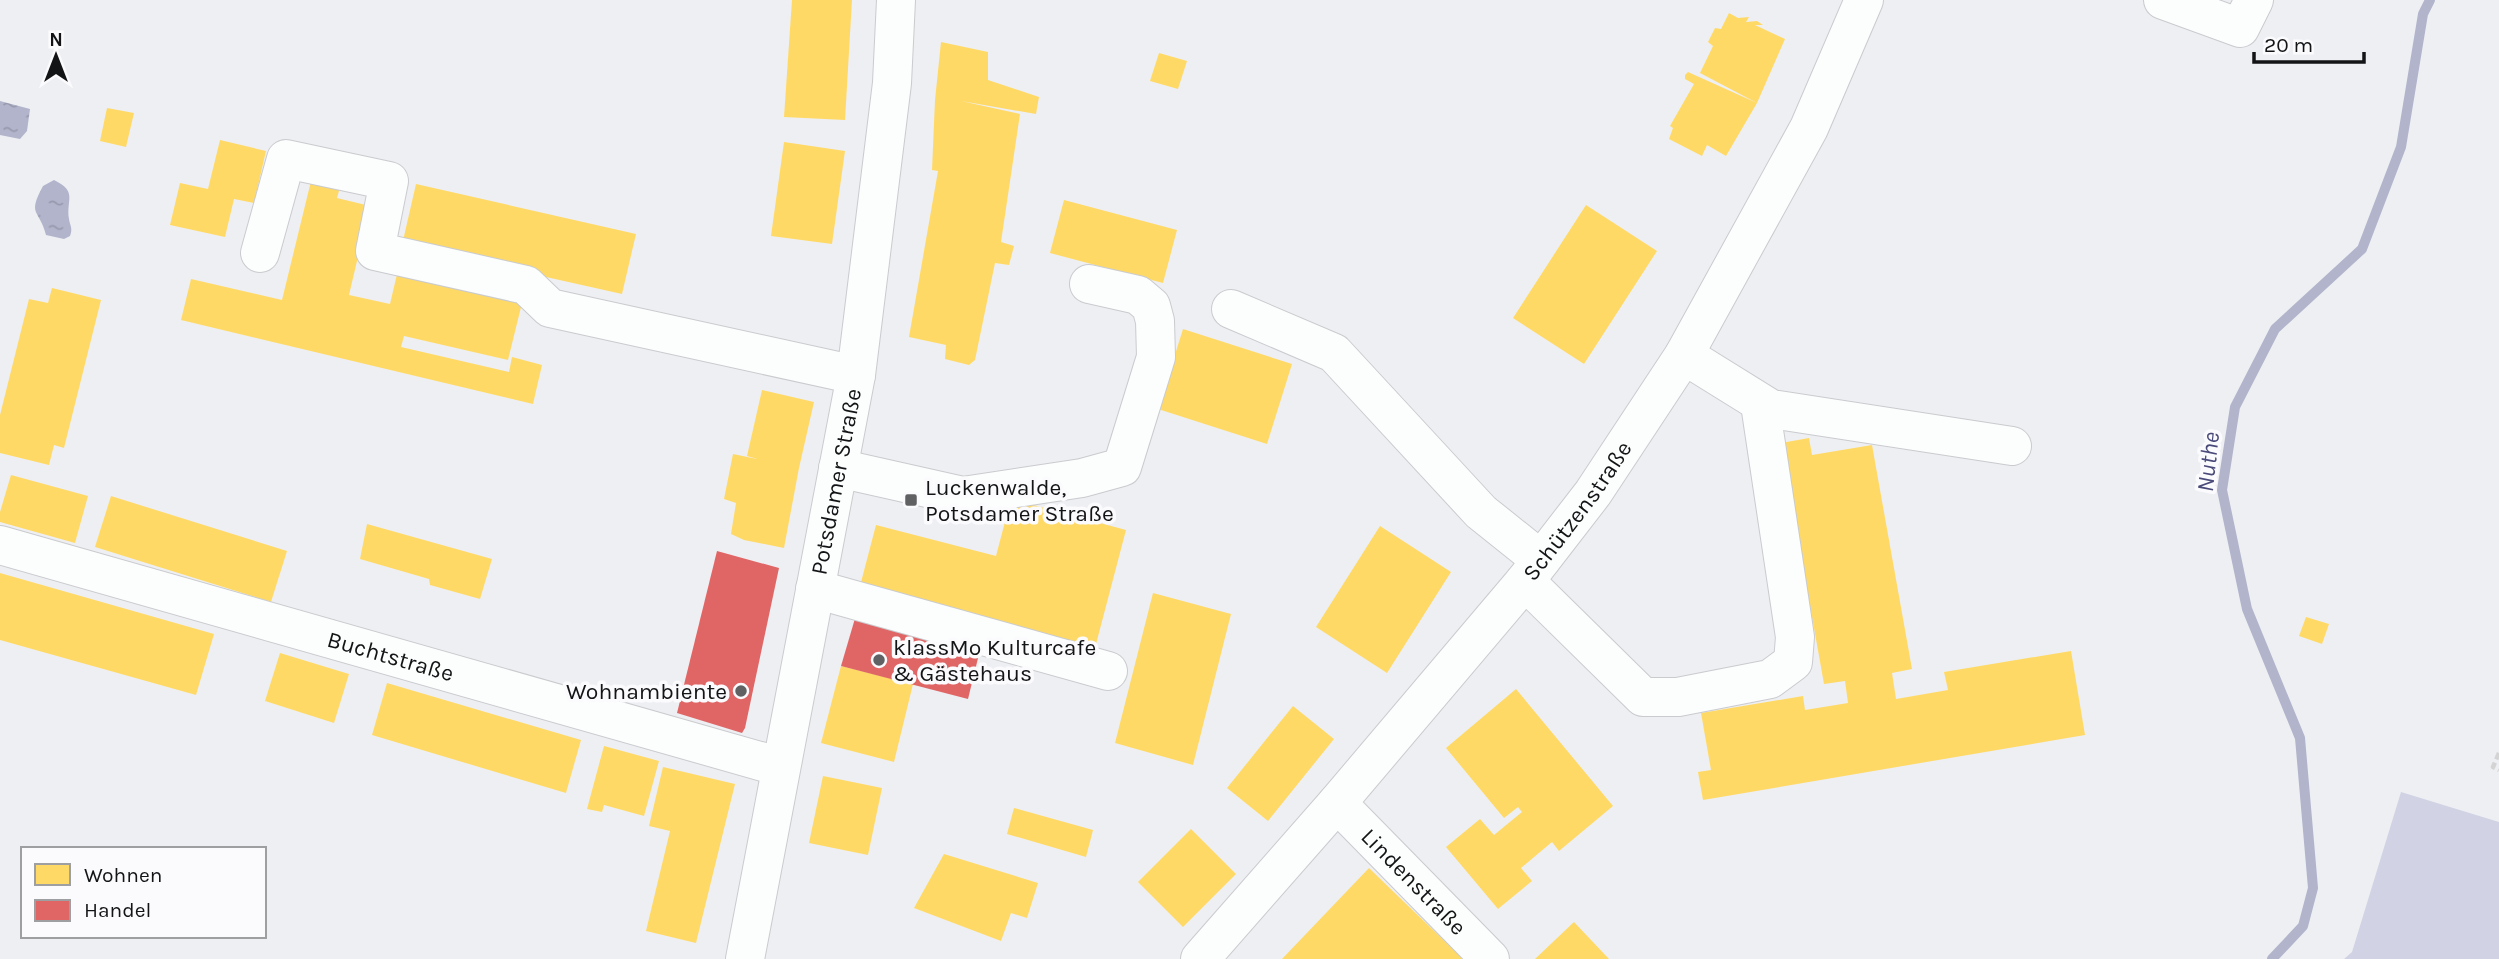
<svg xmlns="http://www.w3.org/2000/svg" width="2499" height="959" viewBox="0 0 2499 959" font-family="Karla,sans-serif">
	<defs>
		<pattern id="water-ripples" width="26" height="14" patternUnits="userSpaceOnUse" patternTransform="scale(1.75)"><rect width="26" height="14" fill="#b1b4cb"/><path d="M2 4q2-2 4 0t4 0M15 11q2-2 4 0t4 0" fill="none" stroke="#979aae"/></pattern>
	</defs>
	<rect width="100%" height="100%" fill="#eeeff3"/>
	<polygon fill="#d1d3e4" points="2401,792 2499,822 2499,959 2344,959 2352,952"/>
	<g fill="url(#water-ripples)">
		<polygon points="0,101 30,109 27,131 20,139 0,135"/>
		<path d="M54,180C78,192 66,199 69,219C70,226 73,228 70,236L64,239L46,235C39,208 27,216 43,186Z"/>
	</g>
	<g fill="#ffd966">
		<polygon points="792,0 852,0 845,120 784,117"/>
		<polygon points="1729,13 1738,18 1749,17 1746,22 1757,21 1763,25 1755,25 1785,39 1757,103 1726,156 1707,145 1702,156 1669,139 1673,128 1670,126 1694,84 1685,79 1685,75 1688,72 1757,103 1700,73 1713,46 1708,42 1715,28 1721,29"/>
		<polygon points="941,42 988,52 988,80 1039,97 1036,114 961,101 1020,114 1001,242 1014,246 1009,265 995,263 975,360 969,365 945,359 946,345 909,337 938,171 932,170 935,100"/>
		<polygon points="1159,53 1187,61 1178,89 1150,81"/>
		<polygon points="107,108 134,113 126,147 100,141"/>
		<polygon points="220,140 266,151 254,203 234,199 225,237 170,225 180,183 208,189"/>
		<polygon points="784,142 845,151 832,244 771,236"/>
		<polygon points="312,177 341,184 337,198 370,206 349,295 390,304 398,270 523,299 508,360 404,336 401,347 509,372 512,357 542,365 533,404 181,320 191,279 282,300"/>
		<polygon points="416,184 636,234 622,294 402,245"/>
		<polygon points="1064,200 1177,230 1163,283 1050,253"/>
		<polygon points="1586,205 1657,251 1584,364 1513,318"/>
		<polygon points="52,288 101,300 64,448 54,445 49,465 0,453 0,415 29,299 48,303"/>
		<polygon points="1183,329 1292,364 1267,444 1158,409"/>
		<polygon points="762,390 814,402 799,468 784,548 744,540 731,534 736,503 724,499 733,454 757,459 747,456"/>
		<polygon points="1809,438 1812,455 1872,445 1912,669 1892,673 1896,699 1948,690 1944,672 2071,651 2085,735 1703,800 1698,772 1711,770 1701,713 1803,696 1805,710 1848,703 1845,681 1824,684 1781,443"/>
		<polygon points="11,475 88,496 75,543 0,522 0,512"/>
		<polygon points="111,496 287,551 271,602 95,547"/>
		<polygon points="1011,499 1126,530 1095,648 860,586 876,525 996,556"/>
		<polygon points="367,524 492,559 480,599 430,585 429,579 360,559"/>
		<polygon points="1380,526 1451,572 1387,673 1316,627"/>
		<polygon points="0,573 214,634 196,695 0,640"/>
		<polygon points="1153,593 1231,614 1193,765 1115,743"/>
		<polygon points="2306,617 2329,624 2322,644 2299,636"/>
		<polygon points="280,653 349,674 334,723 265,701"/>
		<polygon points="841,666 913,684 894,762 821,743"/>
		<polygon points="387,683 581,740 566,793 372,735"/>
		<polygon points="1516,689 1613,806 1559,851 1552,842 1521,868 1532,881 1498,909 1446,847 1480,819 1494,835 1522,812 1518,807 1504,818 1446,748"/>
		<polygon points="1293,706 1334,739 1268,821 1227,788"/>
		<polygon points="604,746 659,761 644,816 604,805 602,812 587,809"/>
		<polygon points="663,767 735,784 696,943 646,931 670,831 649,826"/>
		<polygon points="823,776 882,788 868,855 809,843"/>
		<polygon points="1014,808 1093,830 1086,857 1007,834"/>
		<polygon points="1191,829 1236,874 1183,927 1138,882"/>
		<polygon points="944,854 1038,883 1027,918 1011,913 1001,941 914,908"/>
		<polygon points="1369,868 1460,956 1462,959 1282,959"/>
		<polygon points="1574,922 1609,959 1535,959"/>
	</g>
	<g fill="#e06666">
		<polygon points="717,551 779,568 745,728 742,733 677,713"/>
		<polygon points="856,615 981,646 968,699 841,666"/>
	</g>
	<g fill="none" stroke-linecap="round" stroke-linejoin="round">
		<polyline stroke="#b1b4cb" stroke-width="10" points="2272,959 2303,926 2313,888 2300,738 2247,609 2222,490 2235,407 2275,329 2362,249 2401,147 2423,14 2430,0"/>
		<defs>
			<g id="minor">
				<polyline points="2163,0 2240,28 2254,0"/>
				<polyline points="260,253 286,159 389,181 375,251 526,285 550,308 856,375"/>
				<polyline points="1231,309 1334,353 1481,512 1541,560"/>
				<polyline points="1684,355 1771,409 2012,446"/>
				<polyline points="838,468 963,496 1082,478 1122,467 1156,357 1155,321 1151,306 1138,295 1089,284"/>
				<path id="s1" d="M0,545L781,767"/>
				<polyline points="1525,581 1643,697 1678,697 1770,679 1793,662 1795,637 1760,404"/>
				<polyline points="815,589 1108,671"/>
				<path id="s2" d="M1337,803L1490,959"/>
				<path id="s3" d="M745,959L856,375L892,83L896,0"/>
				<path id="s4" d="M1200,959L1337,803L1525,581L1593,493L1684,355L1809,128L1864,0"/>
			</g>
		</defs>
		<use href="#minor" stroke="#cacbce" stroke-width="40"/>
		<polyline stroke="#d4d4d4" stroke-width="4.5" stroke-dasharray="7 3.5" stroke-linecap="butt" points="2499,753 2493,767 2499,770"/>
		<use href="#minor" stroke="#fcfdfd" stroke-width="38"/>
	</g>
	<g fill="#606163" stroke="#fbfbfe" stroke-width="2.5">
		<rect x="904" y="493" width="14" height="14" rx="3.5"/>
		<circle cx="879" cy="660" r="7"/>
		<circle cx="741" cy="691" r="7"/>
	</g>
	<g text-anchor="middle" stroke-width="7" stroke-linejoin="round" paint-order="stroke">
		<g font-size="23" fill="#131416" stroke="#fbfbfe">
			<text dy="8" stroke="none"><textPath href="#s3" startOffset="486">Potsdamer Straße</textPath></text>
			<text dy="8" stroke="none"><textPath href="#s4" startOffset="586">Schützenstraße</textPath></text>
			<text dy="8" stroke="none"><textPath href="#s1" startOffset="406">Buchtstraße</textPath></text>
			<text dy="8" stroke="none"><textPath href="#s2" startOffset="110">Lindenstraße</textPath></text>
		</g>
		<g font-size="23" fill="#131416" stroke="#fbfbfe" text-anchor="start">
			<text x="925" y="495">Luckenwalde,<tspan x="925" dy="26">Potsdamer Straße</tspan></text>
			<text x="893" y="655">klassMo Kulturcafe<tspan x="893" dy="26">&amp; Gästehaus</tspan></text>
			<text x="727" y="699" text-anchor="end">Wohnambiente</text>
		</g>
		<g font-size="24" font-style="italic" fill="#494a79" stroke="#fbfbfe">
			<text transform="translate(2208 462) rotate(-84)" y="8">Nuthe</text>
		</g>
	</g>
	<rect x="21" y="847" width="245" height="91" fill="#fbfbfe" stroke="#9e9fa1" stroke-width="2"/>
	<rect x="35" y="864" width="35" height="21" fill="#ffd966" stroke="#9e9fa1" stroke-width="2"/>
	<text x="84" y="882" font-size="21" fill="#131416">Wohnen</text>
	<rect x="35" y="900" width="35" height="21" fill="#e06666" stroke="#9e9fa1" stroke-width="2"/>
	<text x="84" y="917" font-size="21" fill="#131416">Handel</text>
	<g transform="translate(56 56)" stroke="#fbfbfe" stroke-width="5" paint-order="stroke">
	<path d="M0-5L12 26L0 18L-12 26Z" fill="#131416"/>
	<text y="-10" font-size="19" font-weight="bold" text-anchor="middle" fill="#131416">N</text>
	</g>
	<path d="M2254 52v10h110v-10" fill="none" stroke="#131416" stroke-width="3.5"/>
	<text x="2264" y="52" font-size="21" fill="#131416" stroke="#fbfbfe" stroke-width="5" paint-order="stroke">20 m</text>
</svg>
